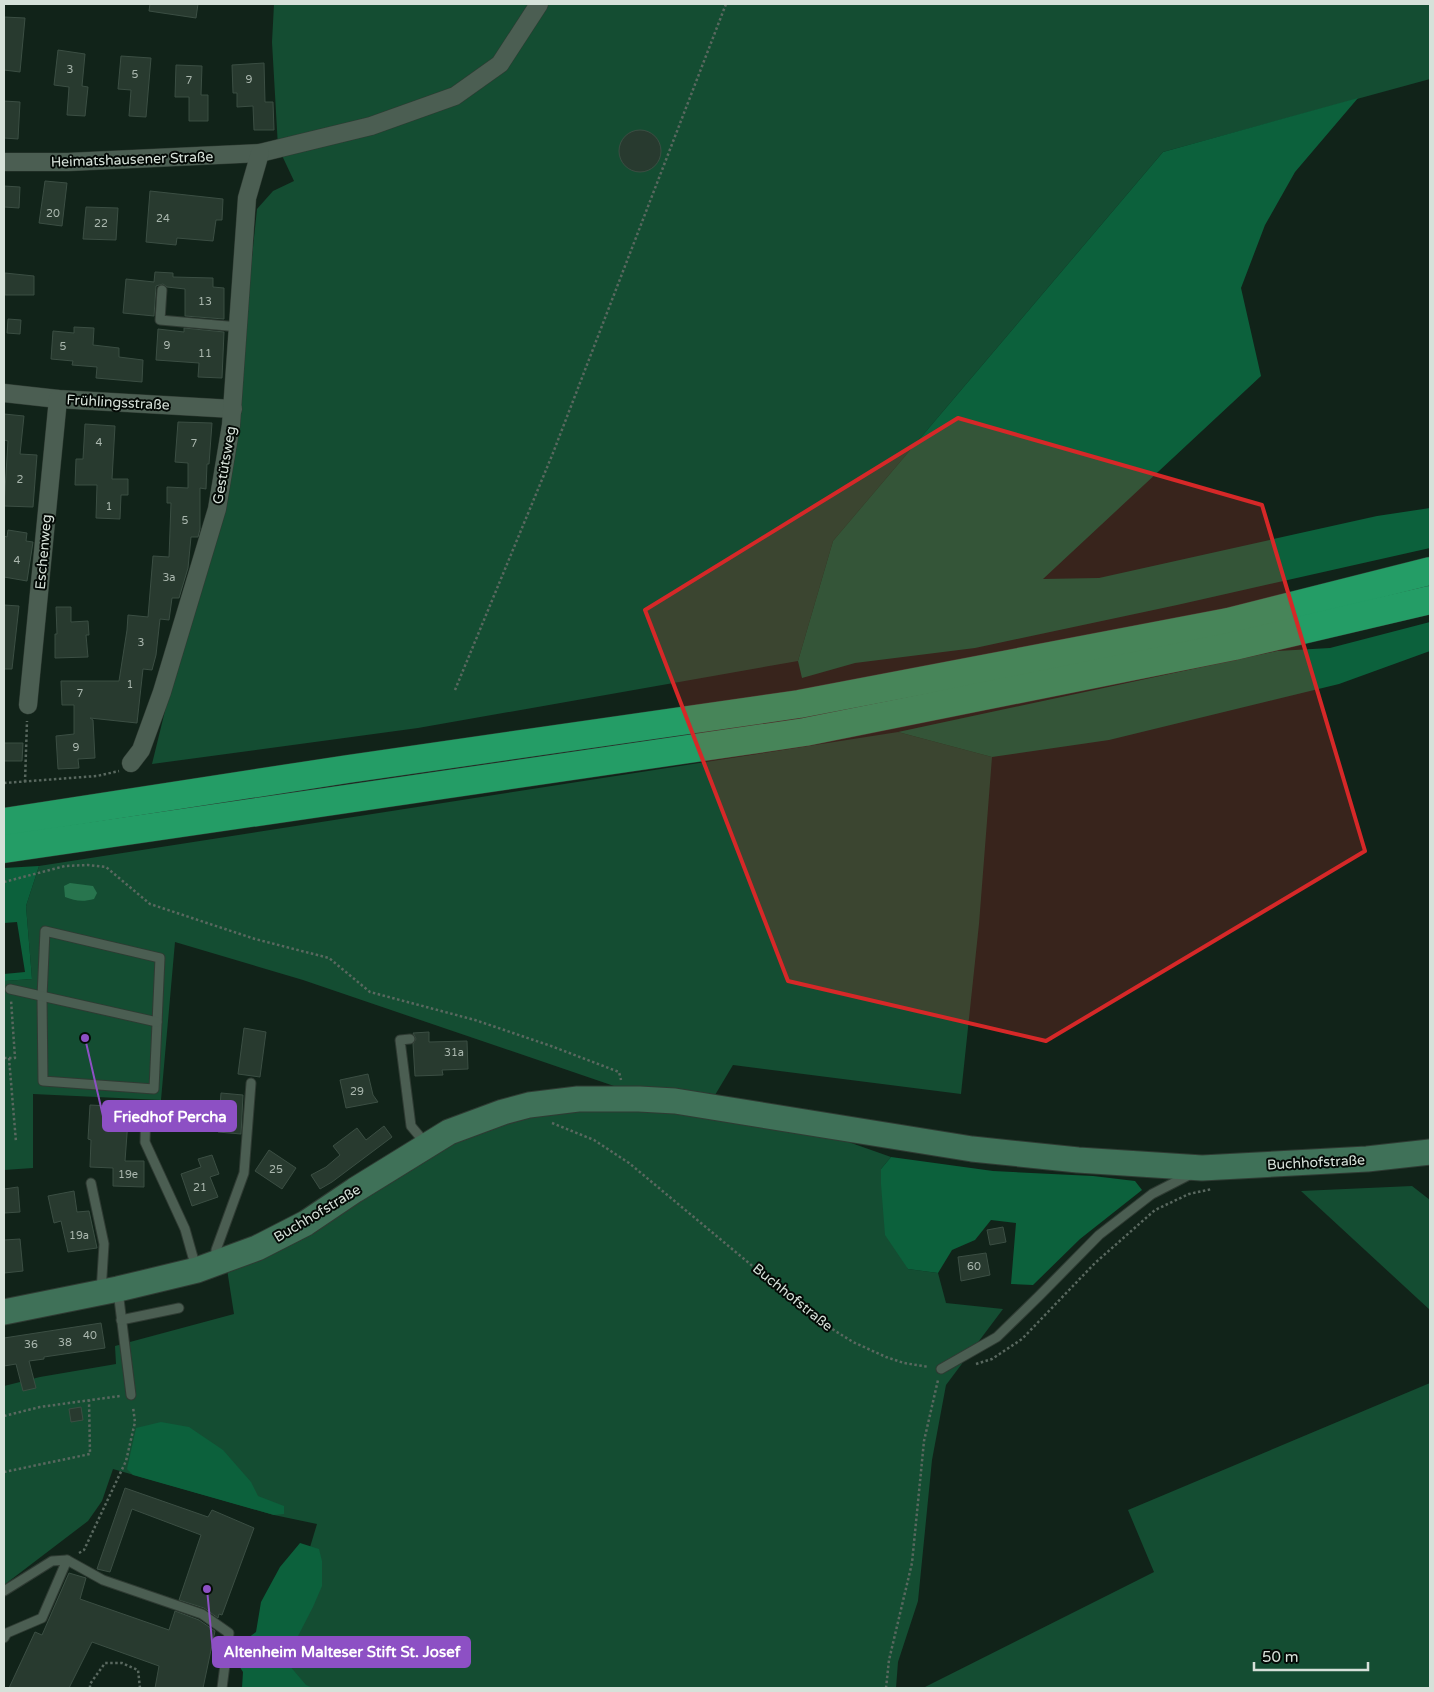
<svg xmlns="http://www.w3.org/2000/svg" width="1434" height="1692" viewBox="0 0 1434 1692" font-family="'Varela Round',sans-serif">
	<rect width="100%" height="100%" fill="#112319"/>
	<g fill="#144d32">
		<polygon points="274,4 1430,4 1430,79 1163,152 833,541 798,661 418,728 152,764 234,429 257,209 273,191 294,181 278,147 272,42"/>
		<polygon points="898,732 992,757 979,924 961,1094 733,1065 715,1095 891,1157 881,1169 908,1269 938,1273 946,1303 1003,1309 946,1385 932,1460 918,1601 898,1662 896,1688 290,1688 286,1627 317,1524 274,1515 113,1469 102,1501 88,1521 4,1585 4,1386 40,1377 116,1364 115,1346 234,1314 224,1250 266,1233 306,1211 433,1129 476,1109 530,1093 614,1086 303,980 175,942 161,1100 33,1094 33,1168 4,1170 4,981 32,979 26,906 39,866"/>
		<polygon points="1412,1186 1430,1200 1430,1310 1301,1191"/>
		<polygon points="1430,1383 1430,1688 923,1688 1154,1572 1128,1510"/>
	</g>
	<g fill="#0c613c">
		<polygon points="1358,98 1295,172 1265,225 1241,288 1261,376 1043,579 1099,578 1377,516 1430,508 1430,548 1177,605 975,648 855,663 802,678 798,661 833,541 1163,152"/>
		<polygon points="1430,622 1430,651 1339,684 1109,740 992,757 898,732 1277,651 1330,648"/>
		<polygon points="39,866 26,906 32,979 4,981 4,974 25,972 17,922 4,923 4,921 5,896 4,895 4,868"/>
		<polygon points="891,1157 993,1171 1093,1176 1135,1181 1142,1190 1080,1239 1033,1285 1011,1284 1016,1223 991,1220 975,1240 952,1250 938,1273 908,1269 885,1235 881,1184 881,1169"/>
		<polygon points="161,1422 189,1427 223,1450 251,1482 258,1496 284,1506 284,1514 274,1515 133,1475 127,1469 136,1428"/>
		<polygon points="300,1543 319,1549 322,1561 322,1586 313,1607 297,1638 289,1665 306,1685 313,1688 242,1688 243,1672 236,1661 236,1647 256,1632 261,1602 280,1567"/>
	</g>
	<path fill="#28754e" d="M70,883L93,886L97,893L94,899C83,902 75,901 65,897L64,886Z"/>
	<g fill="#283a2f" stroke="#3b4e43">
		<polygon points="150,4 198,4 196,18 149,11"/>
		<polygon points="4,17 25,18 20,72 4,70"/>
		<polygon points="58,50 85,54 82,86 88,87 85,116 67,115 69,87 54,85"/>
		<polygon points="121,56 151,58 146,117 129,116 131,90 118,89"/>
		<polygon points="264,63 265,102 273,102 274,130 254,130 253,106 237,107 237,93 233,93 232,65"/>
		<polygon points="176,65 202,66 201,95 208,95 208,121 189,121 189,97 175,97"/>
		<polygon points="4,101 20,102 18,139 4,138"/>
		<circle cx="640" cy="151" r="21"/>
		<polygon points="45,181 67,183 62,226 39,223"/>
		<polygon points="4,186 20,187 19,208 4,207"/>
		<polygon points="150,191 223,199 222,220 216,220 213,241 177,238 176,245 146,242"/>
		<polygon points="86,207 118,208 116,240 83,239"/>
		<polygon points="155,272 173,273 173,277 213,278 213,287 224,288 224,319 185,316 185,289 167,287 163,284 156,286 154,316 123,313 126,279 154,282"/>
		<polygon points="5,273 34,276 34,295 5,295"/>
		<polygon points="8,319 21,320 20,334 7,333"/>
		<polygon points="74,327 94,328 93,345 119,348 119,357 143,360 142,382 96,378 97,367 72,365 73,361 51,359 53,331 74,333"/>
		<polygon points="184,328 224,332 222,378 198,377 199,363 156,360 158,329 184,332"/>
		<polygon points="4,414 24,416 20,454 37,455 33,507 4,506 8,441 4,440"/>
		<polygon points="178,422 212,423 209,464 207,464 206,489 200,488 200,529 198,537 191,537 188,568 179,598 172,598 169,620 160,619 156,655 152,670 143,669 137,723 90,718 93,720 95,758 78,759 79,768 58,769 56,736 74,734 74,705 62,705 61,681 119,681 127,630 128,615 148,617 153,556 169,557 171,503 167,503 167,487 188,488 188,463 175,462"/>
		<polygon points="85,424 115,426 112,479 128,479 128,495 121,495 120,519 96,518 97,485 75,485 76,459 83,459"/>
		<polygon points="8,530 27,533 26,541 33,542 27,581 4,577 4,536 7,537"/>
		<polygon points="4,605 19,606 12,669 4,669"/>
		<polygon points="56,607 71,607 71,622 88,621 89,635 86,635 88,657 55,658 55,634 57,634"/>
		<polygon points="4,743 23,743 22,761 4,761"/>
		<polygon points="244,1028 266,1032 260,1077 238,1074"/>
		<polygon points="429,1032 429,1042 467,1041 468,1069 442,1070 443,1075 415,1076 413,1044 416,1039 413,1033"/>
		<polygon points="368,1074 373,1095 378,1102 346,1108 340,1080"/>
		<polygon points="221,1093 243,1095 241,1134 218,1132"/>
		<polygon points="90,1105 129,1107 125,1161 144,1161 144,1187 113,1186 113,1168 90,1167 91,1140 88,1139"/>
		<polygon points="384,1126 392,1137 332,1182 320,1189 311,1175 326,1167 340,1155 333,1146 357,1128 366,1140"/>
		<polygon points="269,1150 296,1168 282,1189 255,1171"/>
		<polygon points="212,1155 219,1174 210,1177 218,1197 192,1206 181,1174 201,1167 198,1159"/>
		<polygon points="18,1187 20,1212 4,1213 4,1189"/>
		<polygon points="74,1191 77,1212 89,1211 97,1248 68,1252 61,1221 54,1223 48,1196"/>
		<polygon points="1003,1227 1006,1242 990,1245 987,1230"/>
		<polygon points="20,1239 23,1271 4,1273 4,1240"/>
		<polygon points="986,1253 990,1275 961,1281 958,1257"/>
		<polygon points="101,1323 105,1348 44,1357 44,1359 29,1361 36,1388 23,1391 16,1364 4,1366 4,1338"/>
		<polygon points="81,1407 83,1420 71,1422 69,1409"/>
		<polygon points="125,1488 208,1517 212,1510 254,1528 222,1615 219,1614 218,1618 204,1608 179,1600 201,1535 132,1509 110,1572 97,1569"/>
		<polygon points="69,1573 86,1578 80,1599 169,1630 175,1611 199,1620 215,1631 203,1688 155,1688 159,1666 92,1642 69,1688 9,1688 35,1632 42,1635"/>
	</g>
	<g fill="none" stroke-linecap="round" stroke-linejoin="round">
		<defs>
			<g id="service">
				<polyline points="162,290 160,320 239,327"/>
				<polygon points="45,931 160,958 154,1089 43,1081 42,997"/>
				<polyline points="10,989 157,1022"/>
				<polyline points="410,1039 400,1040 411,1126 426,1144"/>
				<polyline points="146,1108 145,1142 185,1229 196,1268"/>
				<polyline points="91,1183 104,1244 101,1292"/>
				<polyline points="216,1260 216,1250 244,1173 251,1083"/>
				<polyline points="118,1291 131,1395"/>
				<polyline points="121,1320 179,1308"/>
				<polyline points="941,1369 997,1337 1040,1295 1099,1235 1152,1194 1191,1174"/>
				<polyline points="67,1560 103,1580 202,1614 229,1633 222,1688"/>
				<polyline points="4,1591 52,1561 67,1560 42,1618 7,1633 4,1638"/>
			</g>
			<g id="minor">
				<polyline points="4,162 68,162 260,153 371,126 455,96 500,64 539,4"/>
				<polyline points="4,393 58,399 233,409"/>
				<polyline points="28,705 58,399"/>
				<polyline points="131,763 141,750 162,692 217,509 231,425 247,198 260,153"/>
			</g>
			<polyline id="secondary" points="4,1312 118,1289 197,1270 257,1248 306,1223 355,1190 449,1132 503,1112 529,1105 578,1099 639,1099 675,1101 972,1149 1078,1160 1202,1168 1367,1159 1430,1152"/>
			<g id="motorway">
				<polyline points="4,822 348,769 799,704 1228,622 1430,571"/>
				<polyline points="4,849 805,732 1234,646 1430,600"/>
			</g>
		</defs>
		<use href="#service" stroke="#2f3b33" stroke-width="11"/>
		<use href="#minor" stroke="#2f3b33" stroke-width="19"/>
		<use href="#secondary" stroke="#2f3b33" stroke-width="27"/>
		<use href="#motorway" stroke="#2f3b33" stroke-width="29"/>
		<g stroke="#59685f" stroke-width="2.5" stroke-dasharray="2.5 2.5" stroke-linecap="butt">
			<polyline points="455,690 553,453 726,4"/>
			<polyline points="25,782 27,721"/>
			<polyline points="4,783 97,776 119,771"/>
			<polyline points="4,882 65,866 88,865 106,867 150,904 255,939 329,958 370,992 475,1020 551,1046 619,1072 621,1080"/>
			<polyline points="4,1058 9,1058 16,1142"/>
			<polyline points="9,1058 15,1058 11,1000"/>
			<polyline points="552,1123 594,1140 629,1163 816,1319 853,1342 886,1357 904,1363 929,1367"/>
			<polyline points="976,1364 992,1359 1022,1339 1095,1263 1155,1210 1189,1194 1212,1189"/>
			<polyline points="4,1416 40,1407 120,1396"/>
			<polyline points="4,1472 90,1454 89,1400"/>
			<polyline points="79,1553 84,1550 126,1461 135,1422 133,1407"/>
			<polyline points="90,1688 90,1684 105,1663 122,1663 138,1670 140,1688"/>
			<polyline points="886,1688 889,1660 912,1563 924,1441 938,1380"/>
		</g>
		<use href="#service" stroke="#4b5e52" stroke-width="9"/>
		<use href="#minor" stroke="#4b5e52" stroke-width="18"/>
		<use href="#secondary" stroke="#3f7158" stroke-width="25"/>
		<use href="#motorway" stroke="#249d66" stroke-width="28"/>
	</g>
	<path fill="#d62828" fill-opacity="0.2" stroke="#d62828" stroke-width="4" stroke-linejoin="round" d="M958,418L1262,505L1365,851L1046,1041L788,981L645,610Z"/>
	<g text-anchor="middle" stroke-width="4" stroke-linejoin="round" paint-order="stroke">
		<g font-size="11" fill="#aab7ae">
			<text x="70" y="73">3</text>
			<text x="135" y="78">5</text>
			<text x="249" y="83">9</text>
			<text x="189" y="84">7</text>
			<text x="53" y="217">20</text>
			<text x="163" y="222">24</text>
			<text x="101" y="227">22</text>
			<text x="205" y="305">13</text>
			<text x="167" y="349">9</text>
			<text x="63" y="350">5</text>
			<text x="205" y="357">11</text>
			<text x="99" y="446">4</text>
			<text x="194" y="447">7</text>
			<text x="20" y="483">2</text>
			<text x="109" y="510">1</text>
			<text x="185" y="524">5</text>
			<text x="17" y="564">4</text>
			<text x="169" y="581">3a</text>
			<text x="141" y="646">3</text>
			<text x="130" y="688">1</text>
			<text x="80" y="697">7</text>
			<text x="76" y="751">9</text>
			<text x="454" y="1056">31a</text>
			<text x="357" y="1095">29</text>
			<text x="276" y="1173">25</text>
			<text x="128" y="1178">19e</text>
			<text x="200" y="1191">21</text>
			<text x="79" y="1239">19a</text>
			<text x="974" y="1270">60</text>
			<text x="90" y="1339">40</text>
			<text x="65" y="1346">38</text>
			<text x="31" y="1348">36</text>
		</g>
		<g font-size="14" fill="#d6e1d9" stroke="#040a06">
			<text transform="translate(132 159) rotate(-2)" y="5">Heimatshausener Straße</text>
			<text transform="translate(118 402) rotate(3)" y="5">Frühlingsstraße</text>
			<text transform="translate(224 465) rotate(-80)" y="5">Gestütsweg</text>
			<text transform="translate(43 552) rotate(-85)" y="5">Eschenweg</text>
			<text transform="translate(1316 1162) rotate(-3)" y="5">Buchhofstraße</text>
			<text transform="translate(317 1213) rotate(-31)" y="5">Buchhofstraße</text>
			<text transform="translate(793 1297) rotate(39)" y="5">Buchhofstraße</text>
		</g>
	</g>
	<path fill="none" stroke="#8d50c4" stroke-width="2" d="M85 1038L103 1116M207 1589L213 1652"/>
	<g fill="#8d50c4" stroke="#040a06" stroke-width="2">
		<circle cx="85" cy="1038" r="5"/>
		<circle cx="207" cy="1589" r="5"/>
	</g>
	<g fill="#8d50c4" stroke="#8d50c4" stroke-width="2">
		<rect x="103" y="1101" width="133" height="30" rx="5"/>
		<rect x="213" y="1637" width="257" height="30" rx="5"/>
	</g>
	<g font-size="15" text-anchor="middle" font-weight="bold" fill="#fff">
		<text x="170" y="1122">Friedhof Percha</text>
		<text x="342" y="1657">Altenheim Malteser Stift St. Josef</text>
	</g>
	<rect width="1434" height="1692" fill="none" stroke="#d6e1d9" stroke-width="10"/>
	<path d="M1254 1662v8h114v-8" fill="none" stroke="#d6e1d9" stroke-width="2.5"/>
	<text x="1262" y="1662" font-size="15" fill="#d6e1d9" stroke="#040a06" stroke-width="4" paint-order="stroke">50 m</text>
</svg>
